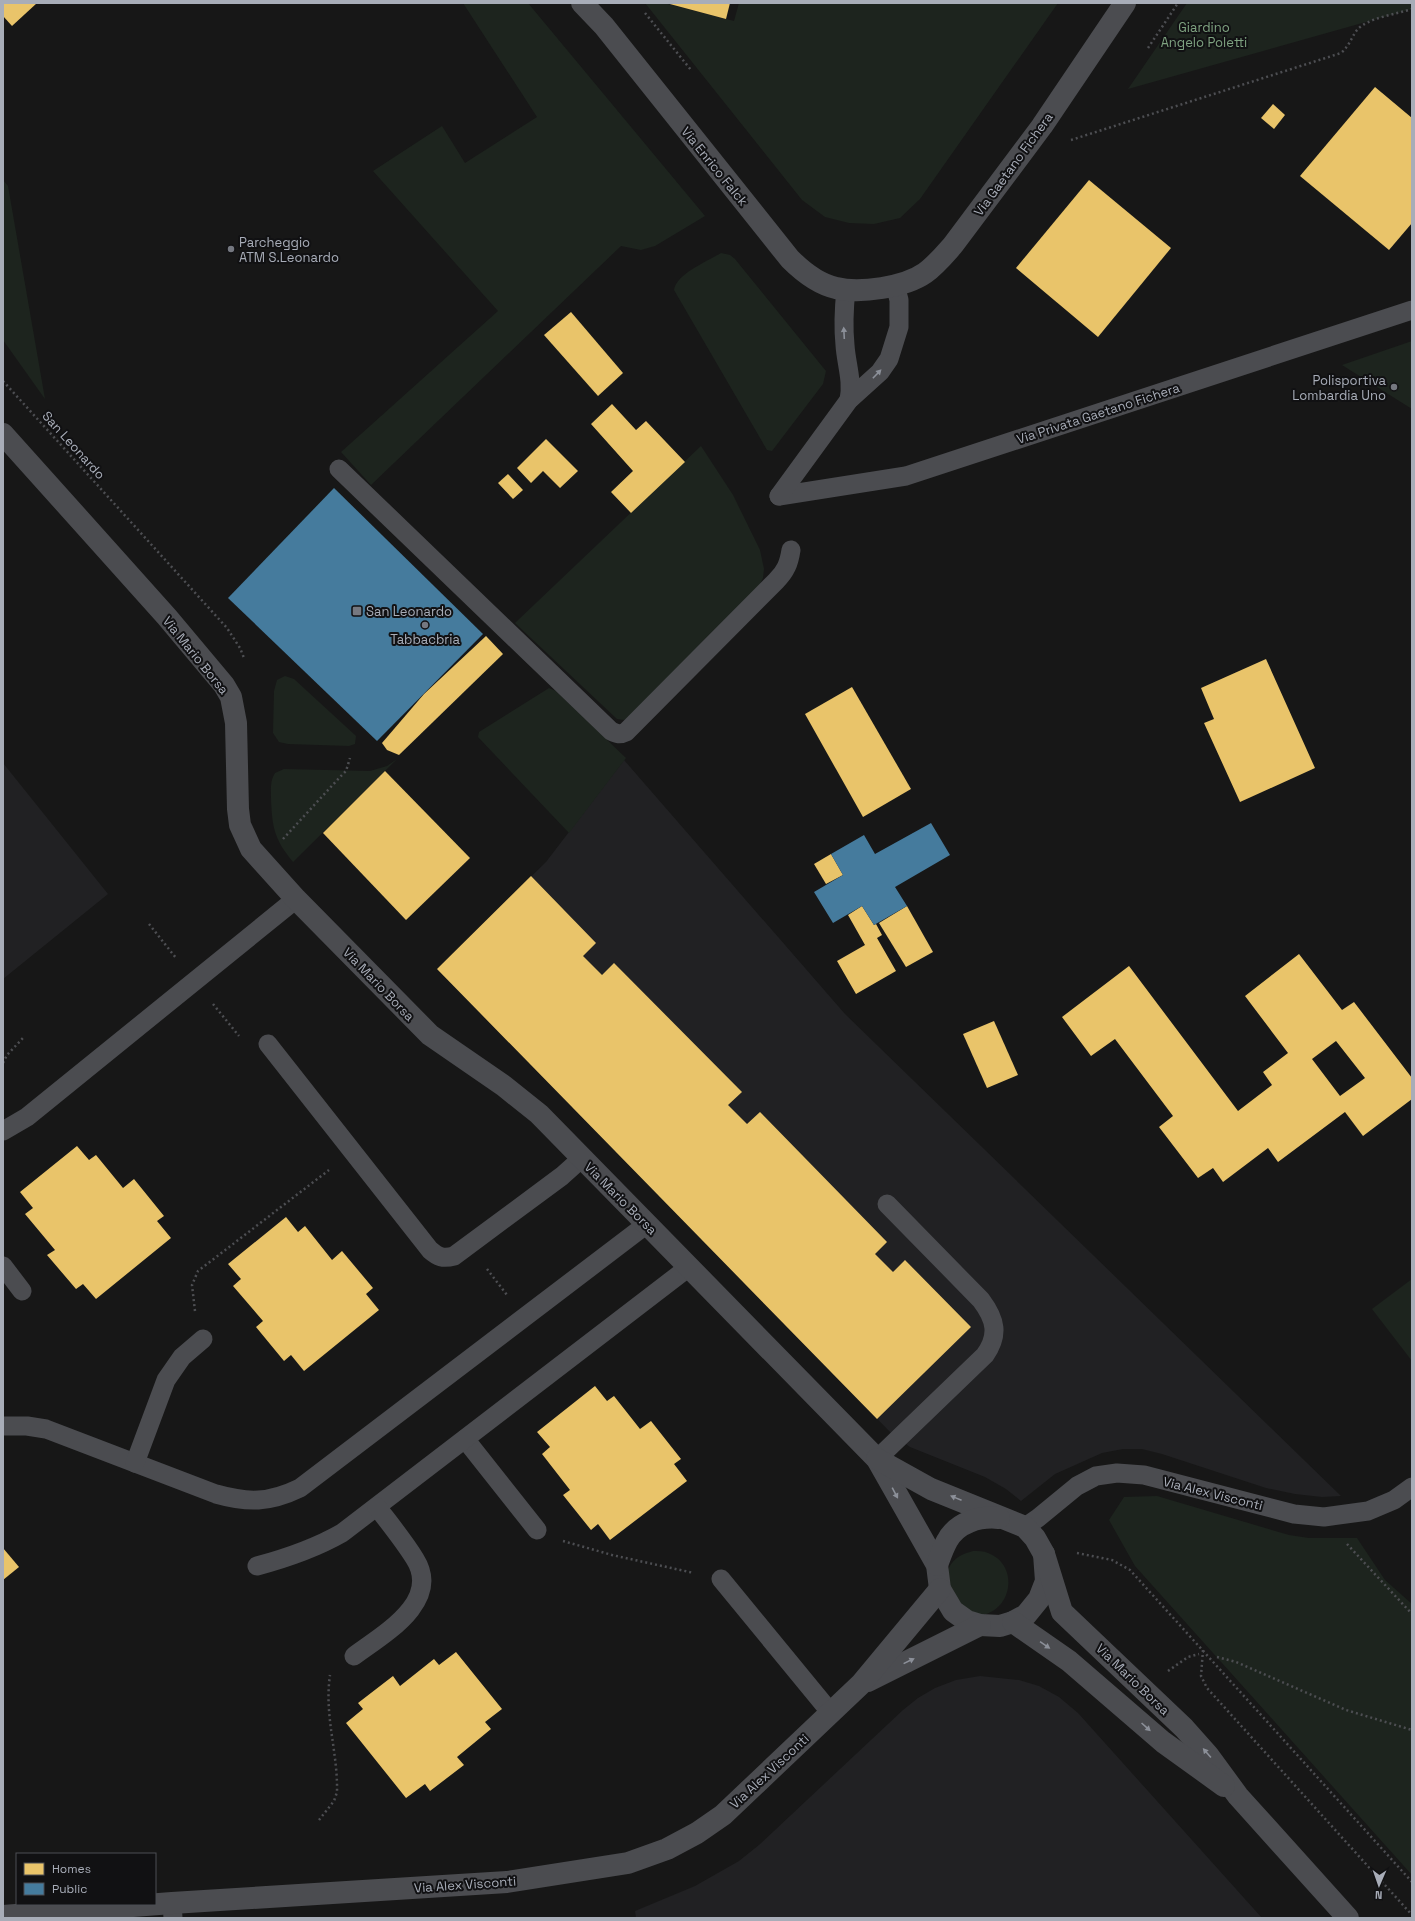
<svg xmlns="http://www.w3.org/2000/svg" width="1415" height="1921" viewBox="0 0 1415 1921" font-family="'Space Grotesk',sans-serif">
	<rect width="100%" height="100%" fill="#171717"/>
	<g fill="#212123">
		<polygon points="624,760 845,1014 1341,1496 1322,1497 1295,1494 1266,1488 1162,1454 1142,1449 1123,1449 1102,1453 1055,1474 1021,1501 1006,1489 985,1477 910,1447 891,1433 437,969 546,862"/>
		<polygon points="3,763 108,894 3,979"/>
		<polygon points="980,1676 1019,1680 1039,1686 1059,1697 1078,1713 1262,1918 636,1918 635,1911 695,1886 739,1861 759,1845 903,1710 918,1698 935,1688 956,1680"/>
	</g>
	<g fill="#1d241e">
		<polygon points="463,3 528,3 705,216 655,246 641,250 621,246 371,485 341,452 498,311 373,171 442,126 465,163 537,117"/>
		<polygon points="645,3 664,3 734,21 739,3 1058,3 920,199 900,218 874,224 849,223 825,217 802,200"/>
		<polygon points="1187,3 1412,3 1412,9 1128,89"/>
		<polygon points="3,180 8,186 45,399 3,340"/>
		<path d="M721,253L730,255L735,259L826,371L823,384L772,451L767,450L674,290C676,274 708,261 721,253Z"/>
		<polygon points="1412,341 1412,409 1342,365"/>
		<polygon points="701,446 733,495 760,550 764,569 763,578 759,586 628,718 624,720 617,719 515,623"/>
		<polygon points="285,676 294,679 356,736 355,744 349,746 288,744 279,742 273,733 274,691 277,680"/>
		<polygon points="549,688 556,691 626,758 569,833 478,737 479,732"/>
		<path d="M397,759L394,762L293,862C274,839 272,827 271,798C271,789 270,781 275,773L284,769L370,771L387,766Z"/>
		<polygon points="1412,1279 1412,1361 1372,1309"/>
		<polygon points="1157,1496 1289,1535 1309,1538 1357,1538 1385,1580 1412,1604 1412,1875 1135,1566 1109,1520 1124,1497"/>
		<path d="M973,1551C978,1551 984,1551 988,1553C1018,1564 1014,1608 983,1615C977,1616 968,1613 962,1612L945,1576C952,1560 956,1556 973,1551Z"/>
	</g>
	<g fill="#e9c46a" fill-rule="evenodd">
		<polygon points="3,3 37,3 12,26 3,16"/>
		<polygon points="666,3 730,3 726,19"/>
		<polygon points="1375,87 1412,118 1412,223 1389,250 1300,176"/>
		<polygon points="1273,104 1285,115 1274,129 1261,118"/>
		<polygon points="1089,180 1171,248 1098,337 1016,268"/>
		<polygon points="571,312 623,373 598,396 544,335"/>
		<polygon points="612,404 636,430 646,421 685,462 631,513 611,492 633,471 591,424"/>
		<polygon points="546,439 578,471 560,488 543,471 531,483 517,468"/>
		<polygon points="508,474 523,490 513,499 498,483"/>
		<polygon points="486,636 503,654 399,755 387,750 382,743 424,694"/>
		<polygon points="1266,659 1315,768 1240,802 1204,723 1214,719 1201,688"/>
		<polygon points="852,687 911,789 863,817 805,714"/>
		<polygon points="385,771 470,858 406,920 323,833"/>
		<polygon points="831,854 843,875 826,884 814,864"/>
		<polygon points="531,876 596,943 583,956 602,975 614,963 742,1092 728,1105 747,1124 760,1112 887,1242 875,1254 893,1272 905,1260 971,1327 877,1419 437,969"/>
		<polygon points="862,906 874,925 876,924 882,935 877,938 896,971 856,994 837,961 865,945 848,915"/>
		<polygon points="907,906 933,952 906,967 879,923"/>
		<path d="M1299,954L1342,1010L1354,1002L1412,1078V1099L1363,1136L1345,1112L1278,1162L1268,1148L1223,1182L1213,1168L1198,1178L1159,1127L1173,1116L1115,1039L1091,1056L1062,1017L1129,966L1238,1111L1272,1085L1263,1072L1288,1053L1245,996ZM1336,1041L1365,1078L1340,1096L1312,1059Z"/>
		<polygon points="994,1021 1018,1075 987,1088 963,1034"/>
		<polygon points="77,1146 89,1160 96,1155 123,1188 134,1179 164,1216 157,1221 171,1238 96,1299 83,1284 76,1289 47,1255 55,1250 25,1214 33,1208 20,1192"/>
		<polygon points="286,1217 298,1232 305,1226 332,1260 342,1251 373,1288 366,1294 379,1310 304,1371 291,1355 284,1361 256,1327 263,1321 233,1286 241,1279 228,1264"/>
		<polygon points="595,1386 607,1401 614,1396 640,1429 651,1421 681,1459 674,1464 687,1481 610,1540 598,1524 591,1530 563,1495 570,1490 542,1454 550,1447 537,1432"/>
		<polygon points="3,1548 19,1567 3,1580"/>
		<polygon points="456,1652 502,1709 485,1722 491,1729 457,1757 464,1765 430,1791 425,1784 406,1798 346,1723 363,1709 358,1703 393,1676 400,1686 434,1659 439,1665"/>
	</g>
	<g fill="#457b9d">
		<polygon points="334,488 483,634 377,741 228,598"/>
		<polygon points="931,823 950,855 895,887 907,906 874,925 862,906 833,923 814,892 843,875 831,854 864,835 875,854"/>
	</g>
	<g fill="none" stroke-linecap="round" stroke-linejoin="round">
		<g stroke="#4d4e52" stroke-width="2.5" stroke-dasharray="2 3" stroke-linecap="butt">
			<polyline points="645,13 691,70"/>
			<polyline points="1148,48 1178,3"/>
			<path d="M1071,140L1341,53C1350,45 1351,38 1357,30C1367,18 1397,14 1412,9"/>
			<polyline points="3,381 227,628 240,648 244,658"/>
			<polyline points="283,839 340,777 346,771 350,758"/>
			<polyline points="149,924 176,958"/>
			<polyline points="213,1004 239,1036"/>
			<polyline points="3,1063 7,1055 23,1038"/>
			<polyline points="487,1269 507,1295"/>
			<polyline points="195,1311 192,1285 198,1271 329,1170"/>
			<polyline points="563,1541 612,1555 694,1573"/>
			<polyline points="1347,1544 1412,1614"/>
			<polyline points="1077,1553 1112,1560 1130,1570 1412,1882"/>
			<polyline points="1203,1650 1201,1676 1207,1688 1412,1915"/>
			<polyline points="1217,1657 1236,1662 1346,1710 1412,1730"/>
			<polyline points="1168,1671 1188,1657 1199,1654"/>
			<path d="M319,1820L334,1801L337,1792C338,1752 324,1716 330,1675"/>
		</g>
		<g stroke="#4b4c50" stroke-width="19">
			<path d="M846,289C844,308 843,326 845,345C846,363 853,381 849,400"/>
			<path d="M339,469L611,731C617,734 620,735 626,732L776,581C786,571 789,563 791,550"/>
			<polyline points="779,496 906,476 1412,310"/>
			<polyline points="779,496 849,400 880,372 889,359 899,327 899,300 895,285"/>
			<path d="M268,1044L430,1250C438,1257 443,1259 454,1256L562,1176L582,1158"/>
			<polyline points="3,1131 27,1117 296,899"/>
			<polyline points="3,1266 22,1291"/>
			<path d="M3,1426H27L46,1429L216,1494C248,1503 269,1503 300,1488L647,1224"/>
			<polyline points="465,1439 537,1530"/>
			<path d="M877,1459L985,1355C999,1335 996,1320 981,1300L887,1204"/>
			<polyline points="135,1463 166,1380 182,1357 203,1339"/>
			<polyline points="1025,1527 1038,1518 1077,1486 1096,1476 1117,1473 1144,1475 1294,1514 1324,1517 1368,1511 1394,1500 1412,1487"/>
			<path d="M257,1566C287,1558 314,1549 342,1533L689,1267"/>
			<polyline points="721,1579 831,1713"/>
			<path d="M354,1656C382,1635 442,1602 415,1559C404,1541 390,1524 377,1507"/>
			<polyline points="172,1903 173,1918"/>
		</g>
		<g stroke="#4b4c50" stroke-width="22">
			<path d="M582,3L604,26L790,259C803,272 818,284 836,288C860,294 905,287 925,273C936,265 945,254 953,245L1042,126L1125,3"/>
			<polyline points="3,434 167,617 224,685 231,697 236,723 238,809 240,825 251,849 296,899 430,1035 504,1086 539,1114 877,1459 937,1565 940,1589 953,1611 967,1621 980,1625 1000,1626 1013,1622 1026,1615 1039,1599 1046,1581 1044,1554"/>
			<polyline points="877,1459 931,1489 1025,1527 1035,1538 1044,1554 1062,1612 1184,1728 1208,1755 1238,1796 1348,1918"/>
			<path d="M937,1565C940,1557 943,1548 947,1541C957,1522 980,1516 999,1518"/>
			<polyline points="1013,1622 1069,1661 1163,1742 1224,1786"/>
			<polyline points="868,1681 980,1625"/>
			<polyline points="3,1916 172,1903 507,1882 628,1863 667,1849 697,1833 723,1815 861,1684 940,1589"/>
		</g>
	</g>
	<defs><path id="oneway-solid" d="M-6-.8H1V-3.2L6.5 0L1 3.2V.8H-6Z"/></defs>
	<g fill="#8c9099">
		<use href="#oneway-solid" transform="translate(844 333) rotate(-93)"/>
		<use href="#oneway-solid" transform="translate(877 374) rotate(-46)"/>
		<use href="#oneway-solid" transform="translate(895 1493) rotate(62)"/>
		<use href="#oneway-solid" transform="translate(956 1498) rotate(-158)"/>
		<use href="#oneway-solid" transform="translate(1045 1645) rotate(34)"/>
		<use href="#oneway-solid" transform="translate(909 1661) rotate(-26)"/>
		<use href="#oneway-solid" transform="translate(1146 1727) rotate(42)"/>
		<use href="#oneway-solid" transform="translate(1207 1753) rotate(-131)"/>
	</g>
	<g fill="#757880" stroke="#111113" stroke-width="1.5">
		<circle cx="231" cy="249" r="4"/>
		<circle cx="1394" cy="387" r="4"/>
		<rect x="352" y="606" width="10" height="10" rx="2"/>
		<circle cx="425" cy="625" r="4"/>
	</g>
	<g text-anchor="middle" stroke-width="4" stroke-linejoin="round" paint-order="stroke">
		<g font-size="13" fill="#7fa381" stroke="#111113">
			<text x="1204" y="32">Giardino<tspan x="1204" dy="15">Angelo Poletti</tspan></text>
		</g>
		<g font-size="13" fill="#a8adb8" stroke="#111113">
			<text transform="translate(1013 164) rotate(-54)" y="5">Via Gaetano Fichera</text>
			<text transform="translate(715 166) rotate(51)" y="5">Via Enrico Falck</text>
			<text transform="translate(1098 413) rotate(-18)" y="5">Via Privata Gaetano Fichera</text>
			<text transform="translate(74 445) rotate(48)" y="5">San Leonardo</text>
			<text transform="translate(196 655) rotate(51)" y="5">Via Mario Borsa</text>
			<text transform="translate(379 984) rotate(46)" y="5">Via Mario Borsa</text>
			<text transform="translate(621 1198) rotate(45)" y="5">Via Mario Borsa</text>
			<text transform="translate(1213 1493) rotate(14)" y="5">Via Alex Visconti</text>
			<text transform="translate(1133 1679) rotate(44)" y="5">Via Mario Borsa</text>
			<text transform="translate(769 1771) rotate(-43)" y="5">Via Alex Visconti</text>
			<text transform="translate(465 1884) rotate(-4)" y="5">Via Alex Visconti</text>
		</g>
		<g font-size="13" fill="#a8adb8" stroke="#111113" text-anchor="start">
			<text x="239" y="247">Parcheggio<tspan x="239" dy="15">ATM S.Leonardo</tspan></text>
			<text x="1386" y="385" text-anchor="end">Polisportiva<tspan x="1386" dy="15">Lombardia Uno</tspan></text>
			<text x="366" y="616">San Leonardo</text>
			<text x="425" y="644" text-anchor="middle">Tabbacbria</text>
		</g>
	</g>
	<rect width="1415" height="1921" fill="none" stroke="#a8adb8" stroke-width="8"/>
	<rect x="16" y="1853" width="140" height="52" fill="#111113" stroke="#4d4f55"/>
	<rect x="24" y="1863" width="20" height="12" fill="#e9c46a" stroke="#4d4f55"/>
	<text x="52" y="1873" font-size="12" fill="#a8adb8">Homes</text>
	<rect x="24" y="1883" width="20" height="12" fill="#457b9d" stroke="#4d4f55"/>
	<text x="52" y="1893" font-size="12" fill="#a8adb8">Public</text>
	<g transform="translate(1379 1885) rotate(182)" stroke="#111113" stroke-width="3" paint-order="stroke">
	<path d="M0-3L7 15L0 10L-7 15Z" fill="#a8adb8"/>
	<text y="-6" font-size="11" font-weight="bold" text-anchor="middle" fill="#a8adb8">N</text>
	</g>
</svg>
